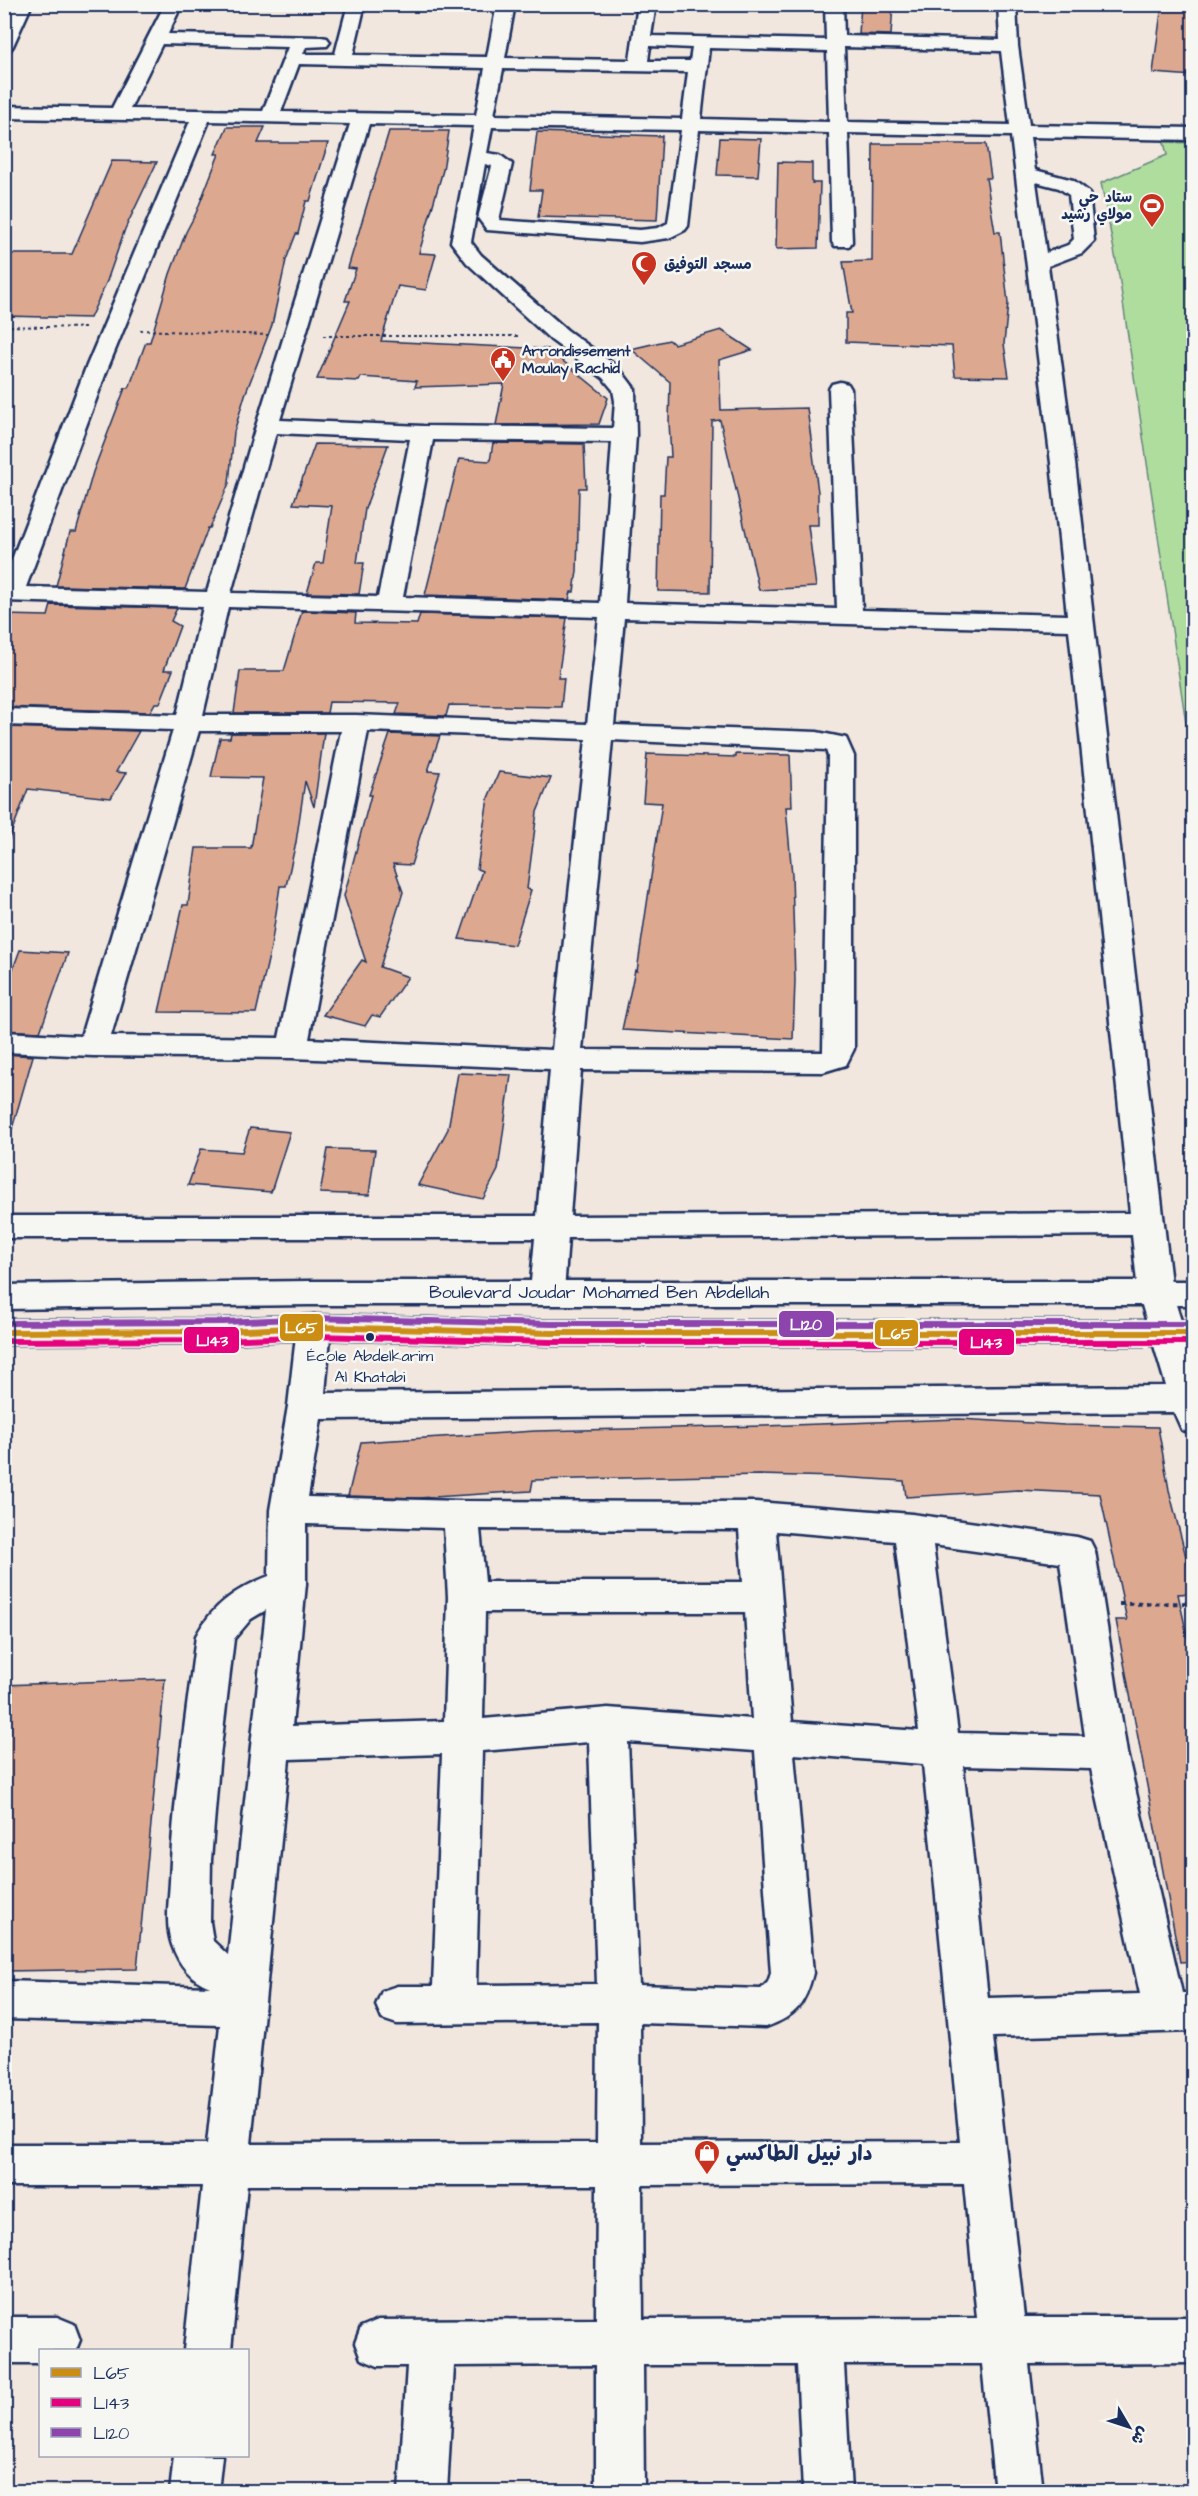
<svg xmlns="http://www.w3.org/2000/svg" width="1198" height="2496" viewBox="0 0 1198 2496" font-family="'Architects Daughter','Playpen Sans Arabic',sans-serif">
	<rect width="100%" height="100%" fill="#f1e7de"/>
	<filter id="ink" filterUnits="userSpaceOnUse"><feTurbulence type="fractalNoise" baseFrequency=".0167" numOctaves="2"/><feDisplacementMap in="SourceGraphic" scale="12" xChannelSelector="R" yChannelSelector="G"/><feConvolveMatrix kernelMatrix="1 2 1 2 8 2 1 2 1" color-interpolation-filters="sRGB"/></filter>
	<g filter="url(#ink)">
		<polygon fill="#afdd9d" stroke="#65867e" stroke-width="1.5" points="1164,142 1194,143 1193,770 1119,276 1101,183 1167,155"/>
		<g fill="#dca990" stroke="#1b2f5e" stroke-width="1.5">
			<polygon points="861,4 893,4 891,35 859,34"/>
			<polygon points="1162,4 1194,4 1194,76 1153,73"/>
			<polygon points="227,127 265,127 258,143 328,143 310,201 306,201 298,234 296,234 286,260 272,325 245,395 234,432 229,483 210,528 208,528 185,589 56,586 70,532 76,532 93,472 125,388 129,388 146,342 150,342 170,274 186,232 196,213 219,154 215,154"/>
			<polygon points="389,131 449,131 443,170 419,253 436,254 426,290 398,286 381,341 548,349 608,398 599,424 496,425 504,384 415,387 417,381 361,377 359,381 317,379 350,301 345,301 356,269 348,268"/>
			<polygon points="537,132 662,136 657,220 538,217 542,190 530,190"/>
			<polygon points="720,138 761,139 758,176 717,175"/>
			<polygon points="873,144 986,144 991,178 986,178 995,232 1000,232 1008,303 1004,344 1009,377 955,376 952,346 846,342 846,313 852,313 843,262 872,261"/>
			<polygon points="112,161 157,162 125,229 107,281 90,318 4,316 4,254 72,254"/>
			<polygon points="778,162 812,163 812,183 820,183 818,248 776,249"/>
			<polygon points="721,330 752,350 719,360 721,410 807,408 818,492 818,525 808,525 816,587 759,590 720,420 712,421 710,592 658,591 660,494 664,494 666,457 671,457 669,422 670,382 631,349 669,340 674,344"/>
			<polygon points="493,443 584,444 586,488 579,488 577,571 574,592 571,592 569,600 425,595 459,459 490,461"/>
			<polygon points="315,444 388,445 365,509 357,563 364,563 359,594 307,593 316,563 323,563 332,506 293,504"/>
			<polygon points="51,605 177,608 171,621 180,626 164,670 173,670 160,703 155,703 150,712 4,707 4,615 48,616"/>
			<polygon points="302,611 356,613 355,623 417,624 420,614 567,618 558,678 564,678 561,707 449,705 446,716 396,714 400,703 329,702 327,713 234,713 240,671 284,671"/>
			<polygon points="4,727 139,731 116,772 126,773 111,798 28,789 7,844 4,843"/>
			<polygon points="231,733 324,733 314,807 305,781 296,842 286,886 280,886 271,947 256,1013 159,1012 183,905 188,905 196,848 251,848 263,778 211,777 220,738 230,738"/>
			<polygon points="390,734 440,736 428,771 440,772 411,865 393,864 403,892 380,967 408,977 380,1017 372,1015 365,1026 323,1015 362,960 366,962 344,896 371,795 369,795"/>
			<polygon points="647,754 736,757 736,754 790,755 792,807 786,807 792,875 795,980 793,1039 622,1030 635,970 637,971 662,803 643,802"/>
			<polygon points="499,772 551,778 537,812 527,889 531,890 514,945 459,939 482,871 477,869 488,798"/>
			<polygon points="20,950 68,953 40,1032 4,1030 4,993"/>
			<polygon points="4,1054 33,1056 12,1129 4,1128"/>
			<polygon points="458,1073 511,1075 498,1170 483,1199 418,1185 448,1129"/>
			<polygon points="250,1128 290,1132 271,1192 188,1185 201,1149 242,1152"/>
			<polygon points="328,1149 375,1150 369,1195 320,1193"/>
			<polygon points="959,1419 1064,1425 1158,1427 1169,1490 1194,1588 1194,1593 1178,1594 1194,1667 1194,1961 1180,1962 1116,1620 1127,1620 1100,1494 1018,1490 906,1497 904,1481 838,1477 759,1475 533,1480 531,1491 418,1498 348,1496 361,1442 535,1431 764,1426"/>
			<polygon points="165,1679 137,1969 4,1971 4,1685"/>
		</g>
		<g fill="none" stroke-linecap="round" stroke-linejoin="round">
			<defs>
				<g id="minor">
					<path d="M165,4H182L168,34L321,37L327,38L330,42L327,46L306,47L303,54H335L348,4H365L353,55L487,57L497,4H515L505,58L630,60L638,4H656L651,36L826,40L825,4H843L844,36L1000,40L998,4H1016L1018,46L1029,125L1194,128V140L1030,137L1035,170L1073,180L1089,192L1094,241L1082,253L1048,266L1075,463L1172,1292L1194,1362V1434L1182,1430L1174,1412L321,1419L308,1497L461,1501L756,1502L912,1514L1077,1537L1090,1541L1095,1551L1127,1753L1182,1993H1194V2031L993,2037L1024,2317H1194V2363L1029,2364L1043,2492H995L982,2364H844L851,2492H803L797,2365H643L644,2492H596V2365L454,2366L447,2492H399L407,2366H378L361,2359L355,2343L361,2327L378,2320L596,2319L597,2185H247L231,2350H184L202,2186H4V2144H207L220,2025L4,2019V1981L210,1987C190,1979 179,1965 172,1945C165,1925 169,1901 170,1881C173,1799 186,1718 196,1636C213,1604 236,1589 269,1576L270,1510L288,1406L297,1327L302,1318L314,1315L326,1318L331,1327L325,1393L1166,1386L1138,1292L1132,1235L568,1238L564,1292L559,1300L547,1304L535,1300L530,1292L535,1238H4V1216H537L550,1069L292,1058L93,1056L4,1052V1032L81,1036L173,730L4,725V709L177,715L203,607L4,601V580L85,370L190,121L4,118V106L112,108ZM162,44L288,47L263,111L130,109ZM650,46L692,48L690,61H648ZM844,47L1001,51L1010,125L847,122ZM709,48L827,51L829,122L701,119ZM299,64L485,68L476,115L281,112ZM503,69L688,72L682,119L494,115ZM209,121L350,124L256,426L207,592L26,587L107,370ZM369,124L474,126L451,242L467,263L551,340L603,378L613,390L615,401L613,428L423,426L280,420ZM492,127L681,130L668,223L658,228L640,230L499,220L512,164L500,155L487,153ZM699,130L829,133L832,242L835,246H849L852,242L848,133L1011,136L1051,463L1067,615L862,610L851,389L848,384L840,382L832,384L829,389L837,609L625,603L636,435L635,389L619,368L567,330L481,255L471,242L485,164L492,166L478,218L487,230L640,242L669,238L685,230L688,226ZM1036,182L1059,188L1069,195L1074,239L1068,245L1046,253ZM276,433L410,439L378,597L231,593ZM433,440L612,442L600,603L403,597ZM228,607L599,617L587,724L356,715H203ZM624,618L1069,630L1130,1213L570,1216L581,1070L823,1072L846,1065L854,1049V756L846,738L817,732L614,725ZM199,731H341L279,1038L111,1036ZM368,731L586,739L552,1050L309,1039ZM612,740L826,750L828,756L823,1052L582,1050ZM306,1524L444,1528L448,1597L444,1721L292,1726L306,1584ZM480,1529L739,1530L743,1582H485ZM776,1531L895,1541L919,1731L792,1722ZM933,1545L1060,1563L1085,1736L958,1733ZM266,1610L228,1955L213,1941L210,1922L211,1860L219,1764L234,1639L251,1619ZM485,1612H745L752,1719L608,1708L483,1719ZM589,1742L597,1984L476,1985L482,1751ZM628,1742L755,1751L771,1973L768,1982L761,1989L639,1985ZM442,1754L433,1986H397L382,1991L376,2005L382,2019L397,2024L598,2022L597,2143L251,2144L289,1759ZM794,1754L923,1764L960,2142L641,2143L640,2023L766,2027C796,2016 805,2005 813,1973ZM963,1766L1091,1769L1140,1994L988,1998ZM964,2184L977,2318L643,2319L642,2185Z"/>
					<polygon points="4,2317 57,2317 74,2324 80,2340 76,2350 40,2350 40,2363 4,2363"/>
					<polygon points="174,2456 222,2456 218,2492 170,2492"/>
				</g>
				<g id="major">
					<polygon points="15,4 32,4 13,46 10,50 4,51 4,27"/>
					<polygon points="309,1281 1194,1281 1194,1305 309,1305 4,1309 4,1285"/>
					<polygon points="314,1315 551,1321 1194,1321 1194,1345 551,1345 314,1339 223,1343 4,1344 4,1320 223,1319"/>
				</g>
			</defs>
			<use href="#minor" stroke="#1b2f5e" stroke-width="5"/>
			<use href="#major" stroke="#1b2f5e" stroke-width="5"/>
			<g stroke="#1b2f5e" stroke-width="2" stroke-dasharray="3 3" stroke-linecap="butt">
				<polyline points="4,326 85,328"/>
				<polyline points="140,330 268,335"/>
				<polyline points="323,336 520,336"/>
			</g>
			<polyline stroke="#1b2f5e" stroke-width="4" stroke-dasharray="4.5 4.5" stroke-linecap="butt" points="1119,1604 1194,1603"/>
			<use href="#minor" fill="#f6f6f2" fill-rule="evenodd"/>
			<use href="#major" fill="#f6f6f2" fill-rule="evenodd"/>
			<defs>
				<polyline id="bus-1" points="4,1332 223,1331 314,1327 551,1333 1194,1333"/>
				<polyline id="bus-2" points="4,1341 223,1340 314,1336 551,1342 1194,1342"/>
				<polyline id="bus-3" points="4,1323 223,1322 314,1318 551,1324 1194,1324"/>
			</defs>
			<use href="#bus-1" stroke="#f6f6f2" stroke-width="10"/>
			<use href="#bus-2" stroke="#f6f6f2" stroke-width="10"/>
			<use href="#bus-3" stroke="#f6f6f2" stroke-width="10"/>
			<use href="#bus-1" stroke="#cb8e13" stroke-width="6"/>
			<use href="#bus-2" stroke="#e5007d" stroke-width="6"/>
			<use href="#bus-3" stroke="#8e44ad" stroke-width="6"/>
		</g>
	</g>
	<defs>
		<symbol id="stadium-pin" viewBox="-11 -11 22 30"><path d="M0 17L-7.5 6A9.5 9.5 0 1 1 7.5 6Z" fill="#c8321e" stroke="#f6f6f2"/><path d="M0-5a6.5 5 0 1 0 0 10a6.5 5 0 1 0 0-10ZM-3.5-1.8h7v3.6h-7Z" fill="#fff"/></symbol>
		<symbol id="mosque-pin" viewBox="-11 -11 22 30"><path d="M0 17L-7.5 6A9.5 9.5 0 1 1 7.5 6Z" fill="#c8321e" stroke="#f6f6f2"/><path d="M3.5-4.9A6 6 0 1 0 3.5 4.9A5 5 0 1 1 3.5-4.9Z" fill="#fff"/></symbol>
		<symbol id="civic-pin" viewBox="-11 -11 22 30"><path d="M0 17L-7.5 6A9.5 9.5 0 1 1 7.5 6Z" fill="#c8321e" stroke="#f6f6f2"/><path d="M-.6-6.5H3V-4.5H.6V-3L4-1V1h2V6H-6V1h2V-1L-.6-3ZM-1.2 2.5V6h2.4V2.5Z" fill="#fff"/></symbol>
		<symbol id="shop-pin" viewBox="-11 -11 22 30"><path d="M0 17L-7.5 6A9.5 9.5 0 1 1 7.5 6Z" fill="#c8321e" stroke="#f6f6f2"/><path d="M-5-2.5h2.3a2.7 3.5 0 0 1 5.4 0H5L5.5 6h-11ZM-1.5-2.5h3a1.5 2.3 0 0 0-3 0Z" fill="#fff"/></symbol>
	</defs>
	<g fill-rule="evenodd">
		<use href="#stadium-pin" x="1137" y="191" width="30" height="40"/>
		<use href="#mosque-pin" x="629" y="249" width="30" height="40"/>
		<use href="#civic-pin" x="488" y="345" width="30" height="40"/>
		<use href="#shop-pin" x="692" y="2138" width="30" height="40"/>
	</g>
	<circle fill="#1b2f5e" stroke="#f6f6f2" stroke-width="2" cx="370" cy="1337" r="5"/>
	<g text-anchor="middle" stroke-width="5" stroke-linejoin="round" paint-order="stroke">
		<g font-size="15" font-weight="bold" fill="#1b2f5e" stroke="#f6f6f2" text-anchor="start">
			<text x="1132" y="202" text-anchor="end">ستاد حي<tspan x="1132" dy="17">مولاي رشيد</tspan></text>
			<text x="664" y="269">مسجد التوفيق</text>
			<text x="522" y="356">Arrondissement<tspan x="522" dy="17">Moulay Rachid</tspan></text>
		</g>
		<g font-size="16" fill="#1b2f5e" stroke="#f6f6f2">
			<text x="370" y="1361">École Abdelkarim<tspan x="370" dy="21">Al Khatabi</tspan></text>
		</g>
		<g font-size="18" fill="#1b2f5e" stroke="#f6f6f2">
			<text x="599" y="1298">Boulevard Joudar Mohamed Ben Abdellah</text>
		</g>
		<g font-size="21" font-weight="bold" fill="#1b2f5e" stroke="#f6f6f2" text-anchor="start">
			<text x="726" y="2160">دار نبيل الطاكسي</text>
		</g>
	</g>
	<g stroke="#f6f6f2" stroke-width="2">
		<rect x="778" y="1310" width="57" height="28" rx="6" fill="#8e44ad"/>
		<rect x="279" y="1313" width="45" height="29" rx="6" fill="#cb8e13"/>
		<rect x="874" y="1319" width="45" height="28" rx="6" fill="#cb8e13"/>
		<rect x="183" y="1326" width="57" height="28" rx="6" fill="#e5007d"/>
		<rect x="958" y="1328" width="57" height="28" rx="6" fill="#e5007d"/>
	</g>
	<g font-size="16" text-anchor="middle" font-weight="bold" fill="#fff">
		<text x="806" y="1330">L120</text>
		<text x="301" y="1333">L65</text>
		<text x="896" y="1339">L65</text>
		<text x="212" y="1346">L143</text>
		<text x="986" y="1348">L143</text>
	</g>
	<rect width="1198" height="2496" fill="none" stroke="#f6f6f2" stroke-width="24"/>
	<rect x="12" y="12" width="1174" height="2472" fill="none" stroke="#1b2f5e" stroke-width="2" filter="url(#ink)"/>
	<rect x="39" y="2349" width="210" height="108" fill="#f6f6f2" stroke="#9ea6b7" stroke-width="1.5"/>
	<rect x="51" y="2368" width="30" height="9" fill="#cb8e13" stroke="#9ea6b7" stroke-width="1.5"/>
	<text x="93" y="2379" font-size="18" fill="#1b2f5e">L65</text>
	<rect x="51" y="2398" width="30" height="9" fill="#e5007d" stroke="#9ea6b7" stroke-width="1.5"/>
	<text x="93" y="2409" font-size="18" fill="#1b2f5e">L143</text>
	<rect x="51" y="2428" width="30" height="9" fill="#8e44ad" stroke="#9ea6b7" stroke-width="1.5"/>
	<text x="93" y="2439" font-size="18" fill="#1b2f5e">L120</text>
	<g transform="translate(1129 2427) rotate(129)" stroke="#f6f6f2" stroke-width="4.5" paint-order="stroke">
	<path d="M0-4.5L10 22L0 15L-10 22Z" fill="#1b2f5e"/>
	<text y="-9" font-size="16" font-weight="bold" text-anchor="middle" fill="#1b2f5e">ش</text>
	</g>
</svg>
